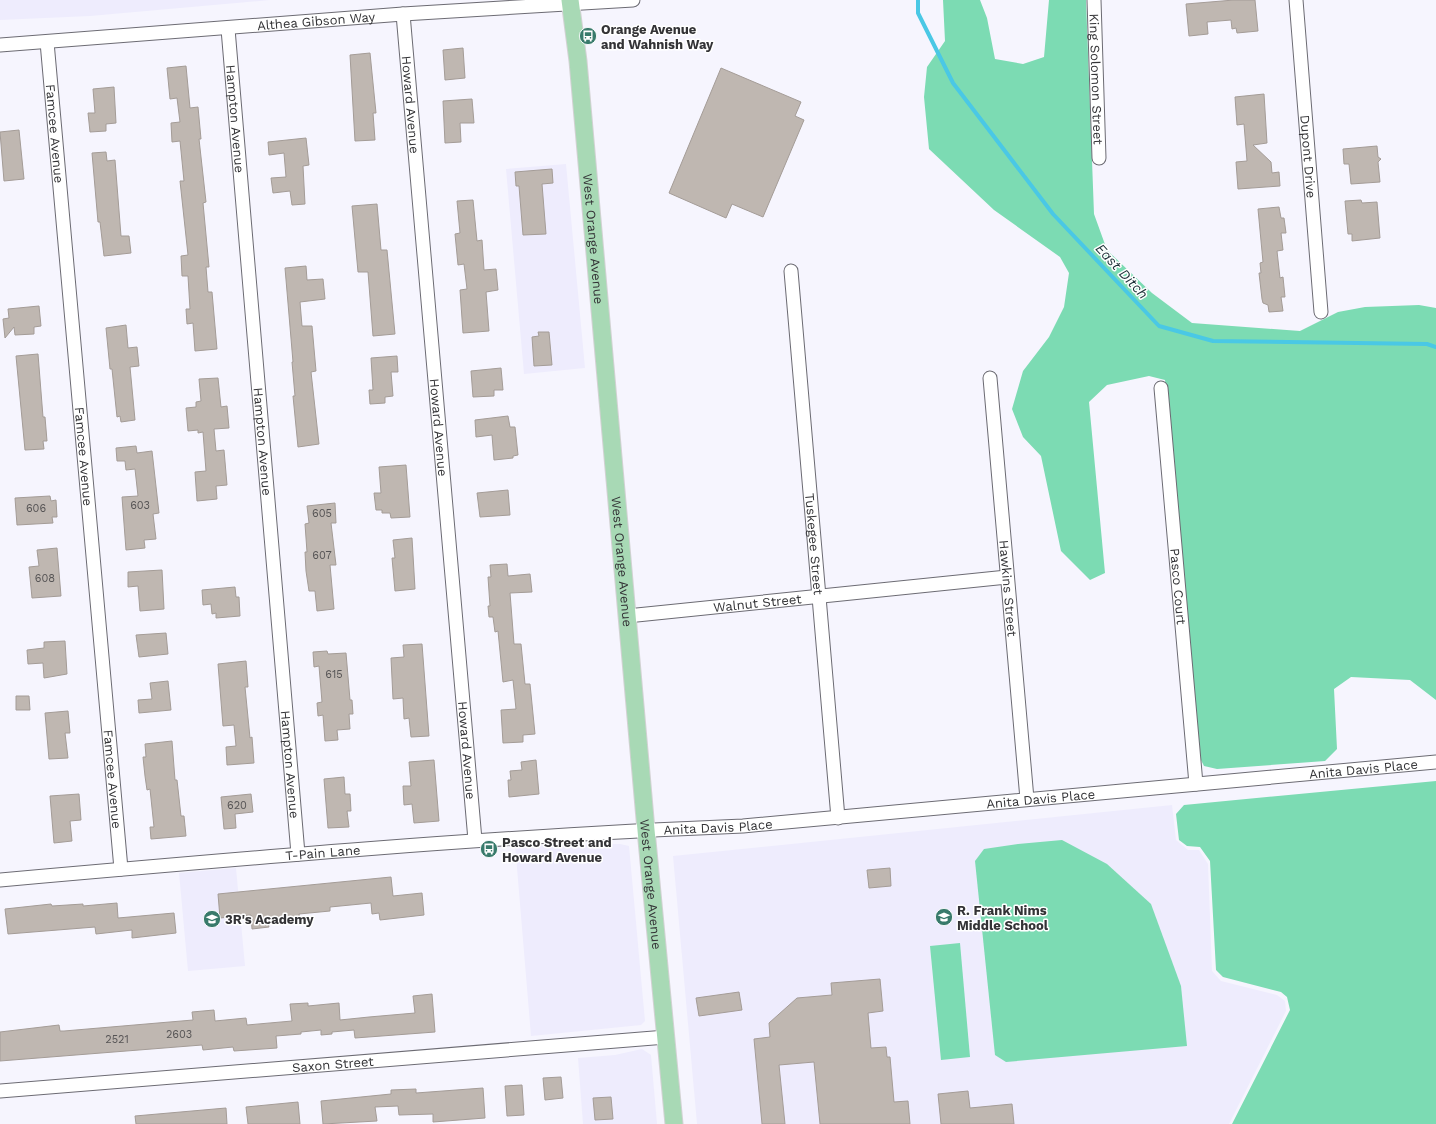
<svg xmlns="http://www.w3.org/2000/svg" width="1436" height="1124" viewBox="0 0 1436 1124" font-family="'Work Sans',sans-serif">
	<rect width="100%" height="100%" fill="#f6f5fe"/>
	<g fill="#eeecfd">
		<polygon points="0,0 270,0 90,16 0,20"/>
		<polygon points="566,164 585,368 524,374 506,169"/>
		<polygon points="1172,805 1176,840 1188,850 1199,850 1208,864 1212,971 1221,981 1277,995 1285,1001 1286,1011 1229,1124 697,1124 673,856"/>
		<polygon points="515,844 530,846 620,844 629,846 645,1021 641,1025 531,1036"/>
		<polygon points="236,868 245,966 188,971 179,873"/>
		<polygon points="642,1049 651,1055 657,1124 583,1124 578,1058 615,1055"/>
	</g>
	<g fill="#7cdbb3">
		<polygon points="943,0 980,0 987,18 995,59 1023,64 1044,57 1049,0 1086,0 1094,214 1107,250 1152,293 1192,323 1300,331 1338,312 1365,307 1419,305 1436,308 1436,700 1410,680 1351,677 1334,689 1337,749 1325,761 1217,769 1204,766 1200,758 1165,380 1149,376 1107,385 1089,402 1105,573 1090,580 1061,551 1041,456 1023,437 1012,409 1023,371 1049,337 1064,307 1069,273 1060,257 994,210 929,149 924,97 927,67 945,41"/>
		<polygon points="1436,781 1436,1124 1232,1124 1290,1010 1287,997 1281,992 1223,977 1216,970 1210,861 1200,847 1187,846 1179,840 1176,814 1184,805"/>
		<polygon points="1062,840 1107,864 1151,904 1181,986 1187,1046 1006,1062 995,1055 975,861 984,849 1018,844"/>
		<polygon points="960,943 970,1057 941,1060 930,946"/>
	</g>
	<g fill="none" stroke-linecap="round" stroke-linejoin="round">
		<polyline stroke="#4ac8e5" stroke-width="4" points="918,0 918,13 953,83 1053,214 1159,326 1213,341 1427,344 1436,347"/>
	</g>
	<g fill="#bfb7b1" stroke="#a49c97">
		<polygon points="1234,0 1255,0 1258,31 1237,33 1236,28 1232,29 1231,20 1207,22 1208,34 1189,36 1186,4"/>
		<polygon points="463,48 465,78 445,80 443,50"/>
		<polygon points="370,53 376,113 373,113 375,140 355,141 350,55"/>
		<polygon points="186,66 190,108 198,107 201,139 199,139 206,202 203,203 209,267 206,267 208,292 212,292 217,349 195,351 193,323 187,324 186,309 190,309 188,276 182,276 181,256 188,255 180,181 184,181 180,141 172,142 171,123 180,122 177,98 170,99 167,68"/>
		<polygon points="721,68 801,102 795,116 804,120 763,217 732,204 726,218 669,193"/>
		<polygon points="114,87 116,123 106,124 106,131 90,132 88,113 95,113 93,89"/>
		<polygon points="1264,94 1267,143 1253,145 1271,162 1272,173 1279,172 1280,186 1238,189 1236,162 1247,161 1244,124 1237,125 1235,97"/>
		<polygon points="472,99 474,123 460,123 461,142 445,143 443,101"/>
		<polygon points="19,130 24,179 4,181 0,132"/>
		<polygon points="306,138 309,165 303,166 305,204 292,205 290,191 273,193 271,178 286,177 284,153 269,155 268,142"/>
		<polygon points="1377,146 1378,157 1381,159 1378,162 1380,182 1351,184 1349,164 1344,164 1343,149"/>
		<polygon points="106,152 107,161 115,160 121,236 129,236 131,253 104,256 100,222 98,222 92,153"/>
		<polygon points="552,169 553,183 542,184 546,234 523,235 519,186 516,186 515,172"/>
		<polygon points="473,200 477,241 482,240 484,270 496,269 498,290 486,292 489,331 463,333 460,290 467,289 464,264 458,265 455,234 460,233 457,201"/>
		<polygon points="1361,200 1362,203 1377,202 1380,238 1352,241 1352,234 1348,234 1345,201"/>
		<polygon points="377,204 381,250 387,250 395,334 373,336 368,272 358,272 352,206"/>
		<polygon points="1279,207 1281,218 1284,218 1286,233 1281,233 1283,250 1277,251 1280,278 1283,277 1285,297 1281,297 1283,311 1269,312 1268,305 1263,303 1262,299 1259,273 1261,273 1260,263 1263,262 1258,209"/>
		<polygon points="306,266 307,280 323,279 325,299 300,302 302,326 312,326 316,371 311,372 319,444 298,447 293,396 295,396 292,362 293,362 285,268"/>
		<polygon points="39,306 41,326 34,327 34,334 15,335 14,327 5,338 3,319 9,318 8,309"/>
		<polygon points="126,325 128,348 137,347 139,366 130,367 135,420 121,422 120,416 117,417 112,369 110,369 106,328"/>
		<polygon points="538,332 549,332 552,365 534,366 532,337 539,336"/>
		<polygon points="38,354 43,417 45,417 47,441 43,441 44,449 25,450 16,356"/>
		<polygon points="397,356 398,372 391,372 393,396 385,397 385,403 370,404 369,390 373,390 371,358"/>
		<polygon points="501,368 503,390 494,390 494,396 473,397 471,371"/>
		<polygon points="218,378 221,407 227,406 229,428 214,429 216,451 224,450 227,485 216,486 217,499 197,501 195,472 206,471 203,432 198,433 198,430 188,431 186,408 196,407 196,402 201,401 199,379"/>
		<polygon points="508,416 510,427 515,427 518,455 513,456 513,458 494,460 492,435 476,437 475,420"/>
		<polygon points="136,446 137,453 152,451 159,513 153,514 156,539 144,540 145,548 126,550 122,497 138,496 135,469 126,470 125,461 117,461 116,448"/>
		<polygon points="406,465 410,517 391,518 390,513 382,513 382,510 376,510 374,493 381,493 379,467"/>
		<polygon points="508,490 510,515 480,517 477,493"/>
		<polygon points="50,496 51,501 56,500 57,517 52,517 53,523 17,525 15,498"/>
		<polygon points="335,503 336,523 331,523 336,565 330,565 334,609 317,611 315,591 309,591 306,571 305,552 307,552 305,524 309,523 307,506"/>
		<polygon points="412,538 415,589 395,591 392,558 395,558 393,540"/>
		<polygon points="57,548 61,596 32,598 29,567 39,566 37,550"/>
		<polygon points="507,564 508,576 530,574 532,592 510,593 514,644 521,644 525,684 530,684 535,734 523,735 523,742 503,743 501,710 516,709 513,680 503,682 498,631 495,632 493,617 489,617 488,606 490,606 488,577 491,577 490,565"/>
		<polygon points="162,570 164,609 140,611 138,586 128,587 128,572"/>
		<polygon points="235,587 236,597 239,597 240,616 216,618 216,613 212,614 211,604 203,605 202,590"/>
		<polygon points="166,633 168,654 139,657 136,635"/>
		<polygon points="65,641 67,674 44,678 43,663 28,664 27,650 44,648 44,642"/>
		<polygon points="422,644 429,736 411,737 409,718 404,719 403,698 393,699 391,658 404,657 403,645"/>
		<polygon points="327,651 328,654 346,653 350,700 352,700 353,714 349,714 350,729 337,730 338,740 325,741 323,715 318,716 317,703 322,702 319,666 314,667 313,652"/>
		<polygon points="246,661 248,687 245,687 250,738 252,737 254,763 227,765 226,747 236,746 234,725 223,726 218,664"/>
		<polygon points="168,681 171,710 139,713 138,700 152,699 150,683"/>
		<polygon points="16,696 29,696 30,710 16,710"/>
		<polygon points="68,711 70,733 65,733 68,758 49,759 45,713"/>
		<polygon points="172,741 175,780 177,780 181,816 184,816 186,836 151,839 150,827 154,827 150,789 147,790 145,776 143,757 146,757 145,744"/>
		<polygon points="434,760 439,821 414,823 412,804 404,805 403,786 411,786 409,762"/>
		<polygon points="536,760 539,794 509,797 508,780 511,780 510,771 522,770 521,762"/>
		<polygon points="344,777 345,794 350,794 351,811 347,811 349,827 328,828 324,779"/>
		<polygon points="79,794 81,820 70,821 72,841 54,843 50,796"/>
		<polygon points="251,794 253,812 235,814 236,828 224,829 221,797"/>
		<polygon points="890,868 891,886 869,888 867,870"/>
		<polygon points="391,877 393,896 422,893 424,915 380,920 379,913 372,914 371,903 330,907 330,911 299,914 300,920 268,923 269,927 252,929 251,915 220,918 218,894"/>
		<polygon points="117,903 118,918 174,913 176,933 132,938 132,930 96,934 95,927 8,934 5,909 51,904 52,906 83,904 83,906"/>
		<polygon points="880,979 883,1011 868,1013 871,1048 886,1047 887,1057 890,1057 894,1102 908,1101 910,1124 820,1124 814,1062 779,1065 785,1124 762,1124 754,1039 770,1037 769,1023 797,998 832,995 831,983"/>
		<polygon points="739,992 742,1010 699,1016 696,998"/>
		<polygon points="432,994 435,1032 355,1038 354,1030 332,1032 332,1034 321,1035 321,1030 301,1032 301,1034 276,1036 277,1048 234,1051 233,1047 203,1050 202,1045 0,1061 0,1032 59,1025 60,1031 64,1031 193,1020 192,1012 214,1010 215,1021 246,1018 247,1025 292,1021 290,1004 308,1003 308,1006 339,1003 340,1020 369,1017 415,1013 413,996"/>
		<polygon points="561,1077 563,1098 545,1100 543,1078"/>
		<polygon points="522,1085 524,1115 507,1116 505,1086"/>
		<polygon points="483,1088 485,1118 433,1122 433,1114 399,1115 398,1106 375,1107 377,1121 323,1124 321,1101 391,1094 391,1090 416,1089 416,1093"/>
		<polygon points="968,1091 970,1108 1012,1104 1014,1124 941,1124 938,1094"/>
		<polygon points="611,1097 613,1119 595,1120 593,1098"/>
		<polygon points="298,1102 300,1124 248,1124 246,1107"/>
		<polygon points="226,1108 227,1124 136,1124 135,1116"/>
	</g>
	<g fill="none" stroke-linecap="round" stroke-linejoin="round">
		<defs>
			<g id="minor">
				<path id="s1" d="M1094,0L1099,158"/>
				<path id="s2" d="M1296,0L1321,312"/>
				<path id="s3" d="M403,14L475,840"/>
				<path id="s4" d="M228,29L298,854"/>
				<path id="s5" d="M47,42L121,869"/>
				<path id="s6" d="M0,45L403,14L633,0"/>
				<path id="s7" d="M791,271L838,818"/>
				<path id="s8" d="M990,378L1027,799"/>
				<path id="s9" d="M1161,388L1196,784"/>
				<path id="s10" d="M627,616L1007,577"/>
				<path id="s11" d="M0,880C247,858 495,836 743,826L1436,762"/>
				<path id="s12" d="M0,1091L666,1037"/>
			</g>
			<g id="major">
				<path id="s13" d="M570,0L578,61L646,830L674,1124"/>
			</g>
		</defs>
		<use href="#minor" stroke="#6c6b73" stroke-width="15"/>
		<use href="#major" stroke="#d2d2d3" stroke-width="19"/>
		<use href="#minor" stroke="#fff" stroke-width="13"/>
		<use href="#major" stroke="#a8d9b5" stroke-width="17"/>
	</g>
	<defs>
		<symbol id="bus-disc" viewBox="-11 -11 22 22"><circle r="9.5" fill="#387a6b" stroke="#fff"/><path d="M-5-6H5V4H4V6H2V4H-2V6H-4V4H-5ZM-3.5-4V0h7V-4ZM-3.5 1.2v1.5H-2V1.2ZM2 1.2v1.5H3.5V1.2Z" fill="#fff"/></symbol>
		<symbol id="school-disc" viewBox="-11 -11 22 22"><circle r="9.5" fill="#387a6b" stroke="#fff"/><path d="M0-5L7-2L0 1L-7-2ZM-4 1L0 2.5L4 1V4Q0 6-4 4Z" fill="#fff"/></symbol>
	</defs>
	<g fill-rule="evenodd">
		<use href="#bus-disc" x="578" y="26" width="20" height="20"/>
		<use href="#bus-disc" x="479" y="839" width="20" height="20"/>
		<use href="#school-disc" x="934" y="907" width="20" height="20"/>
		<use href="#school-disc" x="202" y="909" width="20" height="20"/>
	</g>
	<g text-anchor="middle" stroke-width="3" stroke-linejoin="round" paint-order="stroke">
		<g font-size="11" fill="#565455">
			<text x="140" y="509">603</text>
			<text x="36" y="512">606</text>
			<text x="322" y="517">605</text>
			<text x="322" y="559">607</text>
			<text x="45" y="582">608</text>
			<text x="334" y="678">615</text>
			<text x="237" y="809">620</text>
			<text x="179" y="1038">2603</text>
			<text x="117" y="1043">2521</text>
		</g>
		<g font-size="13" fill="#333336" stroke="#fff">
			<text dy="5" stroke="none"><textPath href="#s6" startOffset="317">Althea Gibson Way</textPath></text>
			<text dy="5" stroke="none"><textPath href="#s1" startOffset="79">King Solomon Street</textPath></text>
			<text dy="5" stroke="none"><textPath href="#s3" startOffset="91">Howard Avenue</textPath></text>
			<text dy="5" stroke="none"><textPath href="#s4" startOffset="90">Hampton Avenue</textPath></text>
			<text dy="5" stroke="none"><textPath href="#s5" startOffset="92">Famcee Avenue</textPath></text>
			<text dy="5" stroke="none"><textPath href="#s2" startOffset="157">Dupont Drive</textPath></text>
			<text dy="5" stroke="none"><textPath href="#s13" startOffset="240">West Orange Avenue</textPath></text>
			<text dy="5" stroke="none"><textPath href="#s3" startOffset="415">Howard Avenue</textPath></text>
			<text dy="5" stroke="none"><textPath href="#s4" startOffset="414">Hampton Avenue</textPath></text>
			<text dy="5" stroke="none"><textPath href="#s5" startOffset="416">Famcee Avenue</textPath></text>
			<text dy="5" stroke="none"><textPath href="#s7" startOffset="274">Tuskegee Street</textPath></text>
			<text dy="5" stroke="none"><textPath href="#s13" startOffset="564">West Orange Avenue</textPath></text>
			<text dy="5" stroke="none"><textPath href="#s9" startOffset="199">Pasco Court</textPath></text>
			<text dy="5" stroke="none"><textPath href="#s8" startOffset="211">Hawkins Street</textPath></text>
			<text dy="5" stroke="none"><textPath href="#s10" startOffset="131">Walnut Street</textPath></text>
			<text dy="5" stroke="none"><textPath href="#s3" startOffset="739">Howard Avenue</textPath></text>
			<text dy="5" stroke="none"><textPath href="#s4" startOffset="738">Hampton Avenue</textPath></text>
			<text dy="5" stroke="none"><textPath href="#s11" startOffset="1368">Anita Davis Place</textPath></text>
			<text dy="5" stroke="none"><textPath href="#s5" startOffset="740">Famcee Avenue</textPath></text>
			<text dy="5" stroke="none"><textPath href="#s11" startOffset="1044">Anita Davis Place</textPath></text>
			<text dy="5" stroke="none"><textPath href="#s11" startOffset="720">Anita Davis Place</textPath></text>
			<text dy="5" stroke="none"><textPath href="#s11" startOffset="324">T-Pain Lane</textPath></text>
			<text dy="5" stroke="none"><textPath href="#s13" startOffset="888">West Orange Avenue</textPath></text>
			<text dy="5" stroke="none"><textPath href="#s12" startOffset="334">Saxon Street</textPath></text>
		</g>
		<g font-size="13" font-weight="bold" fill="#333336" stroke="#fff" text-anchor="start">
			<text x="601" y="34">Orange Avenue<tspan x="601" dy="15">and Wahnish Way</tspan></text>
			<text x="502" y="847">Pasco Street and<tspan x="502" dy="15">Howard Avenue</tspan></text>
			<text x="957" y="915">R. Frank Nims<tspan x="957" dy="15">Middle School</tspan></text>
			<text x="225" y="924">3R's Academy</text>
		</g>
		<g font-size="14" font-style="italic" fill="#1e3339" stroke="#fff">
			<text transform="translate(1122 271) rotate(47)" y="5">East Ditch</text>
		</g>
	</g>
</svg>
